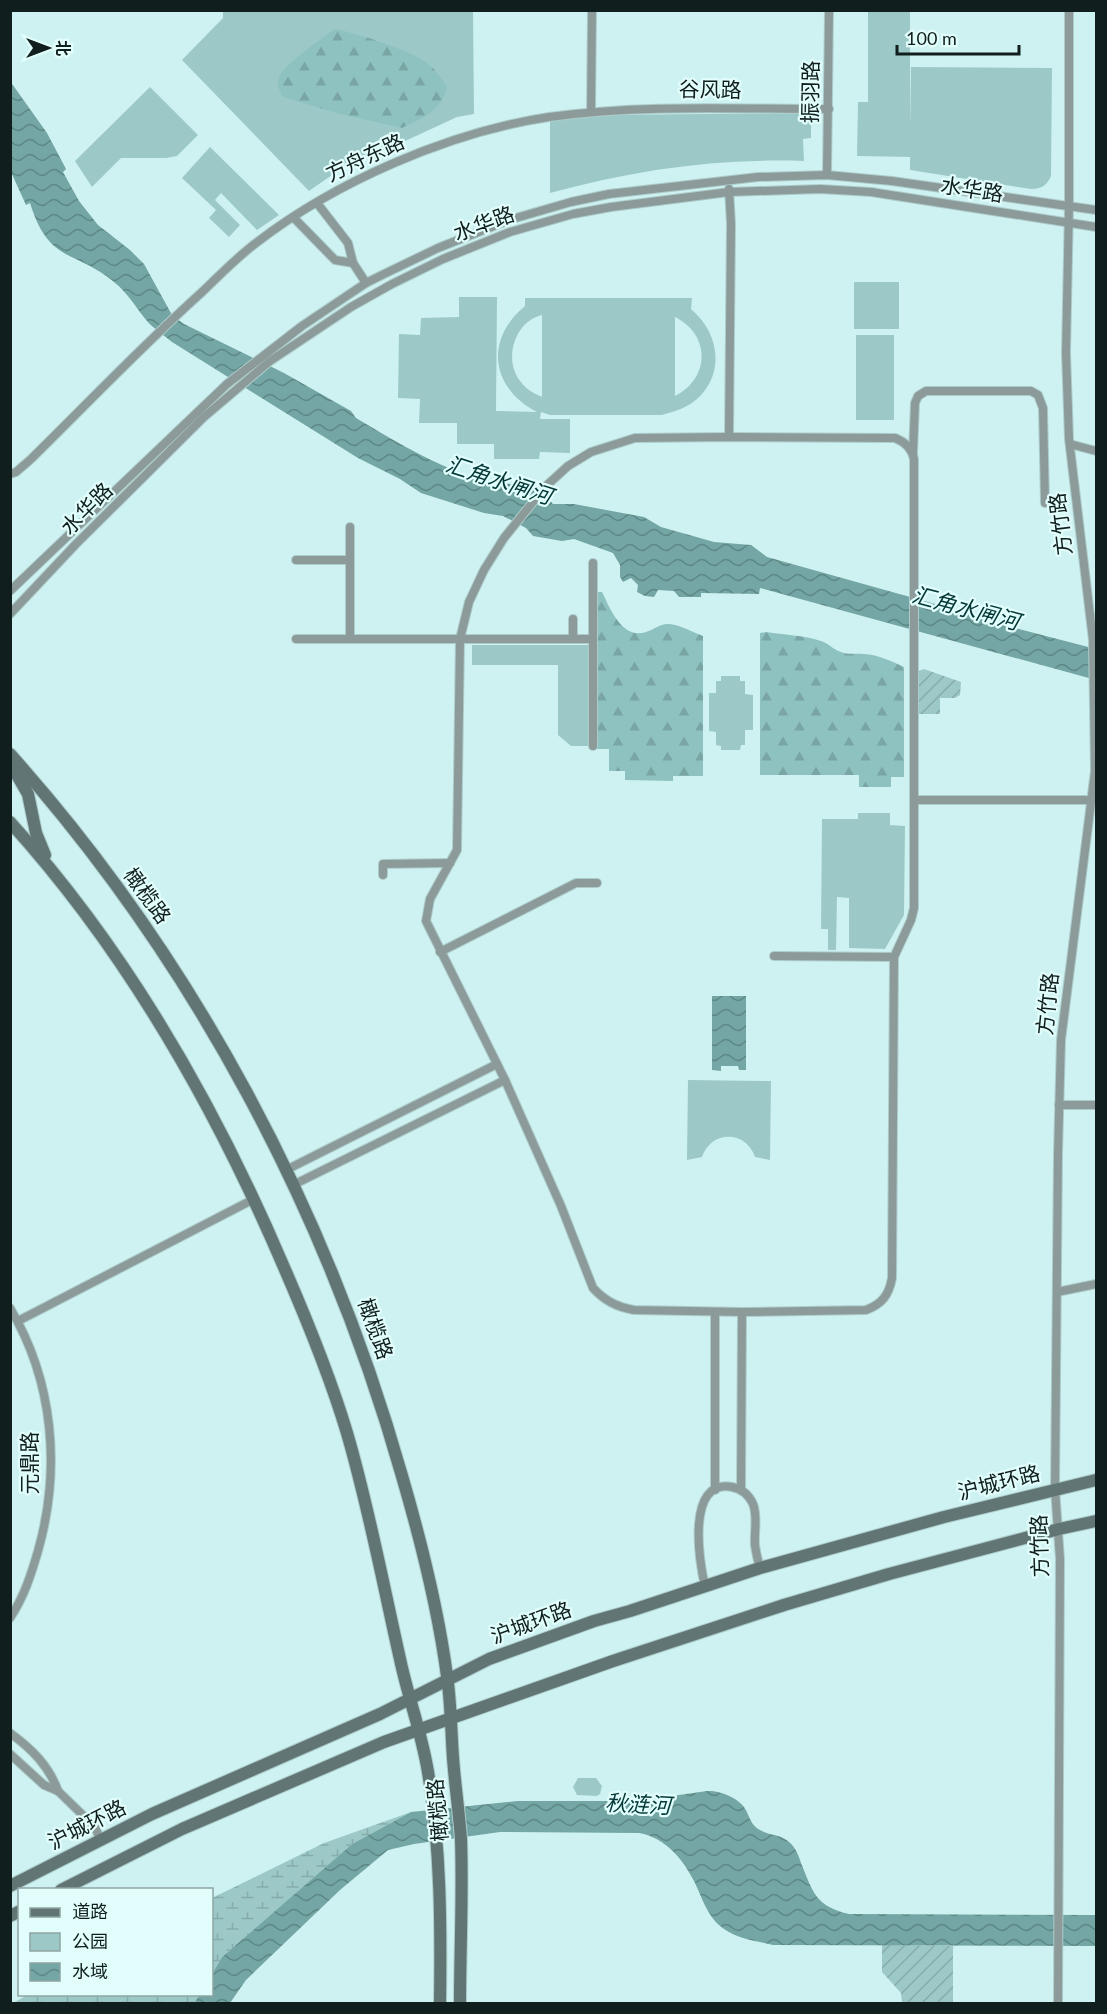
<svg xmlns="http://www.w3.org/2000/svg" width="1107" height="2014" viewBox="0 0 1107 2014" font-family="Lato,'Noto Sans SC',sans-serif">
	<defs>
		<pattern id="forest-firs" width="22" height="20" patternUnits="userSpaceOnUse" patternTransform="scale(1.5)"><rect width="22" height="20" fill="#8ec2c0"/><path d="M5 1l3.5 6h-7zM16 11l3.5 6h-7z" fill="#79a6a5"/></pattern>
		<pattern id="wetland-marsh" width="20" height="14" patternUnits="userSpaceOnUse" patternTransform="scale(1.5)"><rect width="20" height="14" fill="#9cc9c7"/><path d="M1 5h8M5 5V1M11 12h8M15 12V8" fill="none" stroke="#85acaa"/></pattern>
		<pattern id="garden-furrows" width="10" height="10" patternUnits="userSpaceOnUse" patternTransform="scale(1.5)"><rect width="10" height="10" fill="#9cc9c7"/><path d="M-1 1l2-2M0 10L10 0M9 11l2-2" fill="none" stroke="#85acaa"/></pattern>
		<pattern id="water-waves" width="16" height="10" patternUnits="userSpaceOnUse" patternTransform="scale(1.5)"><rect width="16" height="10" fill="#73a6a4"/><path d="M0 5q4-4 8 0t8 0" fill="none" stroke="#5d8785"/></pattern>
	</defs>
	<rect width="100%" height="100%" fill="#cef2f1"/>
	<g fill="#9cc9c7" fill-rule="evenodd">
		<polygon points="223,11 473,11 474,114 457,117 375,155 349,163 309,191 182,60 223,18"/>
		<path d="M868,11H910V127L911,67L1052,68L1051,176C1047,185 1042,189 1031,189L910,170V157L857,156L858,102H868Z"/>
		<polygon points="150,87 198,135 177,156 166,158 121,158 92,187 75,161"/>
		<path d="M811,113V138L803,139L804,161C717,158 633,170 550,193V121L591,115Z"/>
		<polygon points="210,147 279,215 257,230 221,193 215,200 240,225 229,237 209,218 216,210 182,178"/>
		<rect x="854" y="282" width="45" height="47"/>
		<path d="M459,297H497L496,411L537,412C491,388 484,340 525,306V298H692L691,309C721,334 726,378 692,403C683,409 672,412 662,415H550L541,412L540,419H570V453L540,452L539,459H494V444H457V423H419L420,399L398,398L399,334L420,335L421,318L459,317ZM542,315V397L553,400C540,397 528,392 520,381C503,359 515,321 542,315ZM675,317C711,335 710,378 675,396Z"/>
		<rect x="856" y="335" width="38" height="85"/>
		<polygon points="472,645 588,645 588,746 571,746 558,735 558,665 472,665"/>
		<polygon points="721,676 740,676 740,681 745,681 745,694 753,695 753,730 745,730 745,745 741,745 740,750 721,750 721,746 716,745 716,732 709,731 709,693 716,693 716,681 721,681"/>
		<polygon points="858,813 890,813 890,825 905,826 904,915 885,949 849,948 849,898 837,897 836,950 828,950 828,929 821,929 822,819 858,819"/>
		<path d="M688,1080L771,1081L770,1160L755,1157C746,1130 711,1130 702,1157L687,1160Z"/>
		<polygon points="578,1778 596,1778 602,1786 600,1794 597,1796 577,1795 573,1787"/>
	</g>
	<g fill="url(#forest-firs)">
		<path d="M335,29C356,33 409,50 426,62C435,69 442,78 447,88C441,110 422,119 402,128L340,114L283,97C279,90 275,82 280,75C288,62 322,38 335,29Z"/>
		<path d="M596,592H602C610,608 622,640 646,632C653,630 660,624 667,624C679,624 692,632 703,636V776H673V781L625,780V771H609V749H596Z"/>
		<path d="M766,632C784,635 803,635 821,641C828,643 834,650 841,652C848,655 857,653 864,654C879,655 891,661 904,667V777H891V787H859V775H760V633Z"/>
	</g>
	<g fill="url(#wetland-marsh)">
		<polygon points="411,1812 352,1844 222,1957 212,1974 212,1898 324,1843"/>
		<polygon points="29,1994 199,1994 199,1995 194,2004 13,2003"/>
	</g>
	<g fill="url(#garden-furrows)">
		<polygon points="924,669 961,682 960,695 955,698 940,698 940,714 919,714 919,671"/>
		<polygon points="882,1945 953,1946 953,2003 902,2003 901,1993 882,1972"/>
	</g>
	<g fill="url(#water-waves)">
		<path d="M10,81L47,133L66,169L63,172L79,201L98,225L130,250L144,264L172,315L184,324L284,373L351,411L356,418C390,438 422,458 459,472C467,475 476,479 485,481C510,486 535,481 553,504H574L644,517L661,527L714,542L751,545L767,557L978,616L1007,626L1096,649V680L760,588L759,594L701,593V597H679L674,591L658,590L654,597L645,596L637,592L638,585L631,578L623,582L620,577V565L613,553L574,539L562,541L533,536L526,528L503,516L484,513L421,493L400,479L358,458L172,342C164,335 154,329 147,321C136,308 128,293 114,282C74,249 49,264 30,203L26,205L11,172Z"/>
		<polygon points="712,996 746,996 746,1070 739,1070 738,1066 721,1066 721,1071 712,1070"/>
		<path d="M707,1791C719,1790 738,1798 744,1807C750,1816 750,1825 760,1830C772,1837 782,1833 793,1846C797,1851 799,1857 801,1863C813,1892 815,1906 849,1914L1096,1915V1946L773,1945C757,1941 738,1939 724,1929C708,1918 703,1900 695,1883C683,1859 666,1838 639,1833L500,1832L414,1844L388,1850L340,1890L246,1980L230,2003L194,2004L199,1995L212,1994V1974L222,1957L352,1844L411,1812L518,1801H637Z"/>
	</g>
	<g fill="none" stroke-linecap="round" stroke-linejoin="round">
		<defs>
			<g id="minor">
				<polyline points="591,112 592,10"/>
				<polyline points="827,175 829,10"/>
				<polyline points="729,189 731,224 729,437"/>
				<polyline points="317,203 348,243 353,263 366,283"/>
				<polyline points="294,218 335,260 353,263"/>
				<path d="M729,437L895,438C905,442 912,448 914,459V908L911,920L894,957L892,1278C889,1295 882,1304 866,1310L742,1312L634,1310C617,1307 605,1301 593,1288L561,1206L505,1080L426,921L430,899L457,850L460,639L469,602L484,570L504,538L545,487L568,466L591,452L635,438Z"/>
				<polyline points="1070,444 1096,451"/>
				<polyline points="913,453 915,403 918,396 926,391 1031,391 1038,395 1043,408 1045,503"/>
				<path d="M10,474L16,472L30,460C87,404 142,346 201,293C219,276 236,258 256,243C335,182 449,132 549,117C642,104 736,109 829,109"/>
				<polyline points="296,560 350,560"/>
				<polyline points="593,563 593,746"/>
				<polyline points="10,591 227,384 302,326 366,283 384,274 438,248 509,220 571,202 609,194 758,177 827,175 892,181 1096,210"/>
				<polyline points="10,614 76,544 204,417 270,361 351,307 392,284 443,259 510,232 573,214 611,207 729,192 820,189 871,192 1096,227"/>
				<polyline points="573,619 573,639"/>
				<polyline points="296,639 593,639"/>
				<polyline points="350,639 350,527"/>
				<polyline points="914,800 1091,800"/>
				<polyline points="383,875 383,864 450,863"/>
				<polyline points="440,952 576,883 597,883"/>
				<polyline points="774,956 894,957"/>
				<polyline points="1059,1105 1096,1105"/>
				<polyline points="286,1170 497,1064"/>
				<polyline points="293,1185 505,1080"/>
				<polyline points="1057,1292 1096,1284"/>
				<path d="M10,1308C54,1382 61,1470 38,1551C31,1575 24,1597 10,1618"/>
				<polyline points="18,1321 254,1199"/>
				<polyline points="715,1490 715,1312"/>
				<polyline points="741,1490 742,1312"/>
				<path d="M705,1586C699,1562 686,1478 732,1487C742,1489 749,1495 753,1504C758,1516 754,1532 755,1545C756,1553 758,1561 760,1568"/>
				<path d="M10,1733C32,1749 49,1766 58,1791"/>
				<polyline points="10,1754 44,1785 58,1791 95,1827 100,1839"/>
				<polyline points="1058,2004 1060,1559 1055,1489 1058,1154 1061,1040 1095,771 1093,640 1069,439 1066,353 1069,206 1069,10"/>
			</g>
			<g id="secondary">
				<path d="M10,754C194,960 327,1211 402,1476C421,1541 438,1608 447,1676C451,1703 451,1730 453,1758C455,1785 459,1812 461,1839C463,1894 460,1949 460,2004"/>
				<polyline points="10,763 28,794 36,833 45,855"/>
				<path d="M10,822C127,951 215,1106 283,1265C307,1320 330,1376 347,1433C369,1508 383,1584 400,1659C408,1697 422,1734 428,1772C441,1848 441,1927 440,2004"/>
				<polyline points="10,1886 152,1814 380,1714 489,1659 594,1621 630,1611 760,1568 944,1517 1096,1480"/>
				<polyline points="61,1890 182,1829 384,1742 613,1661 784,1605 889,1574 1059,1529 1096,1521"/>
				<polyline points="10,1916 20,1911"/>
			</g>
		</defs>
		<use href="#minor" stroke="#accccb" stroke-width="10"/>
		<use href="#secondary" stroke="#accccb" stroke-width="14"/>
		<use href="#minor" stroke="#8c9b9a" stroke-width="8"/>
		<use href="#secondary" stroke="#607574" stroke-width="12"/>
	</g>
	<g text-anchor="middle" stroke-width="4.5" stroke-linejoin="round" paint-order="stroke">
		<g font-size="21" fill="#111e1e" stroke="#e1fefc">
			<text transform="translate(710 90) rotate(1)" y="7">谷风路</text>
			<text transform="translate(811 92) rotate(-89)" y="7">振羽路</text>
			<text transform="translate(365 158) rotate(-25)" y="7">方舟东路</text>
			<text transform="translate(972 190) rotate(9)" y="7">水华路</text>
			<text transform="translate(484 224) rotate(-20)" y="7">水华路</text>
			<text transform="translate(87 509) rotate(-45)" y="7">水华路</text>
			<text transform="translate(1061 524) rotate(-97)" y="7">方竹路</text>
			<text transform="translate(147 896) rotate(54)" y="7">橄榄路</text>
			<text transform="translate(1048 1004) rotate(-84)" y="7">方竹路</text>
			<text transform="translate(375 1329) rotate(70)" y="7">橄榄路</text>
			<text transform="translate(30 1463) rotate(-90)" y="7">元鼎路</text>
			<text transform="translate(999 1483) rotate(-14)" y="7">沪城环路</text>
			<text transform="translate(1040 1546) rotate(-92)" y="7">方竹路</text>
			<text transform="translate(531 1623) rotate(-20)" y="7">沪城环路</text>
			<text transform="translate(438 1810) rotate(-95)" y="7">橄榄路</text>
			<text transform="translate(87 1825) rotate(-27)" y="7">沪城环路</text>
		</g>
		<g font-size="22" font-style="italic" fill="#033736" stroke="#e1fefc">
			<text transform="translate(499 480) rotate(18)" y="8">汇角水闸河</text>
			<text transform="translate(966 608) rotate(15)" y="8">汇角水闸河</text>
			<text transform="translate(638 1804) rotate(3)" y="8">秋涟河</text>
		</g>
	</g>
	<rect width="1107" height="2014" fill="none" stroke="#111e1e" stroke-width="24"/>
	<rect x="18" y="1888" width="195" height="108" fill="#e1fefc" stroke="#8ea4a3" stroke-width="1.5"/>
	<rect x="30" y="1908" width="30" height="9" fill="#607574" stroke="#8ea4a3" stroke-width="1.5"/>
	<text x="72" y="1918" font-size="18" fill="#111e1e">道路</text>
	<rect x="30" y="1933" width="30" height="18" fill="#9cc9c7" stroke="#8ea4a3" stroke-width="1.5"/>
	<text x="72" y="1948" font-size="18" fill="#111e1e">公园</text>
	<rect x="30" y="1963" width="30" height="18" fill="url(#water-waves)" stroke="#8ea4a3" stroke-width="1.5"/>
	<text x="72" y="1978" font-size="18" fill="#111e1e">水域</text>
	<g transform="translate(48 48) rotate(90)" stroke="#e1fefc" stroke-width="4.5" paint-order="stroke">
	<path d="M0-4.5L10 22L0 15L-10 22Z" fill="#111e1e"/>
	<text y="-9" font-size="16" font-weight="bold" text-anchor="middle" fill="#111e1e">北</text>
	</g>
	<path d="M897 45v9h122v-9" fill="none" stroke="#111e1e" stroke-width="3"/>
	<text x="906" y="45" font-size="18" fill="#111e1e" stroke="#e1fefc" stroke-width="4.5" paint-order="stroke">100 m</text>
</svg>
